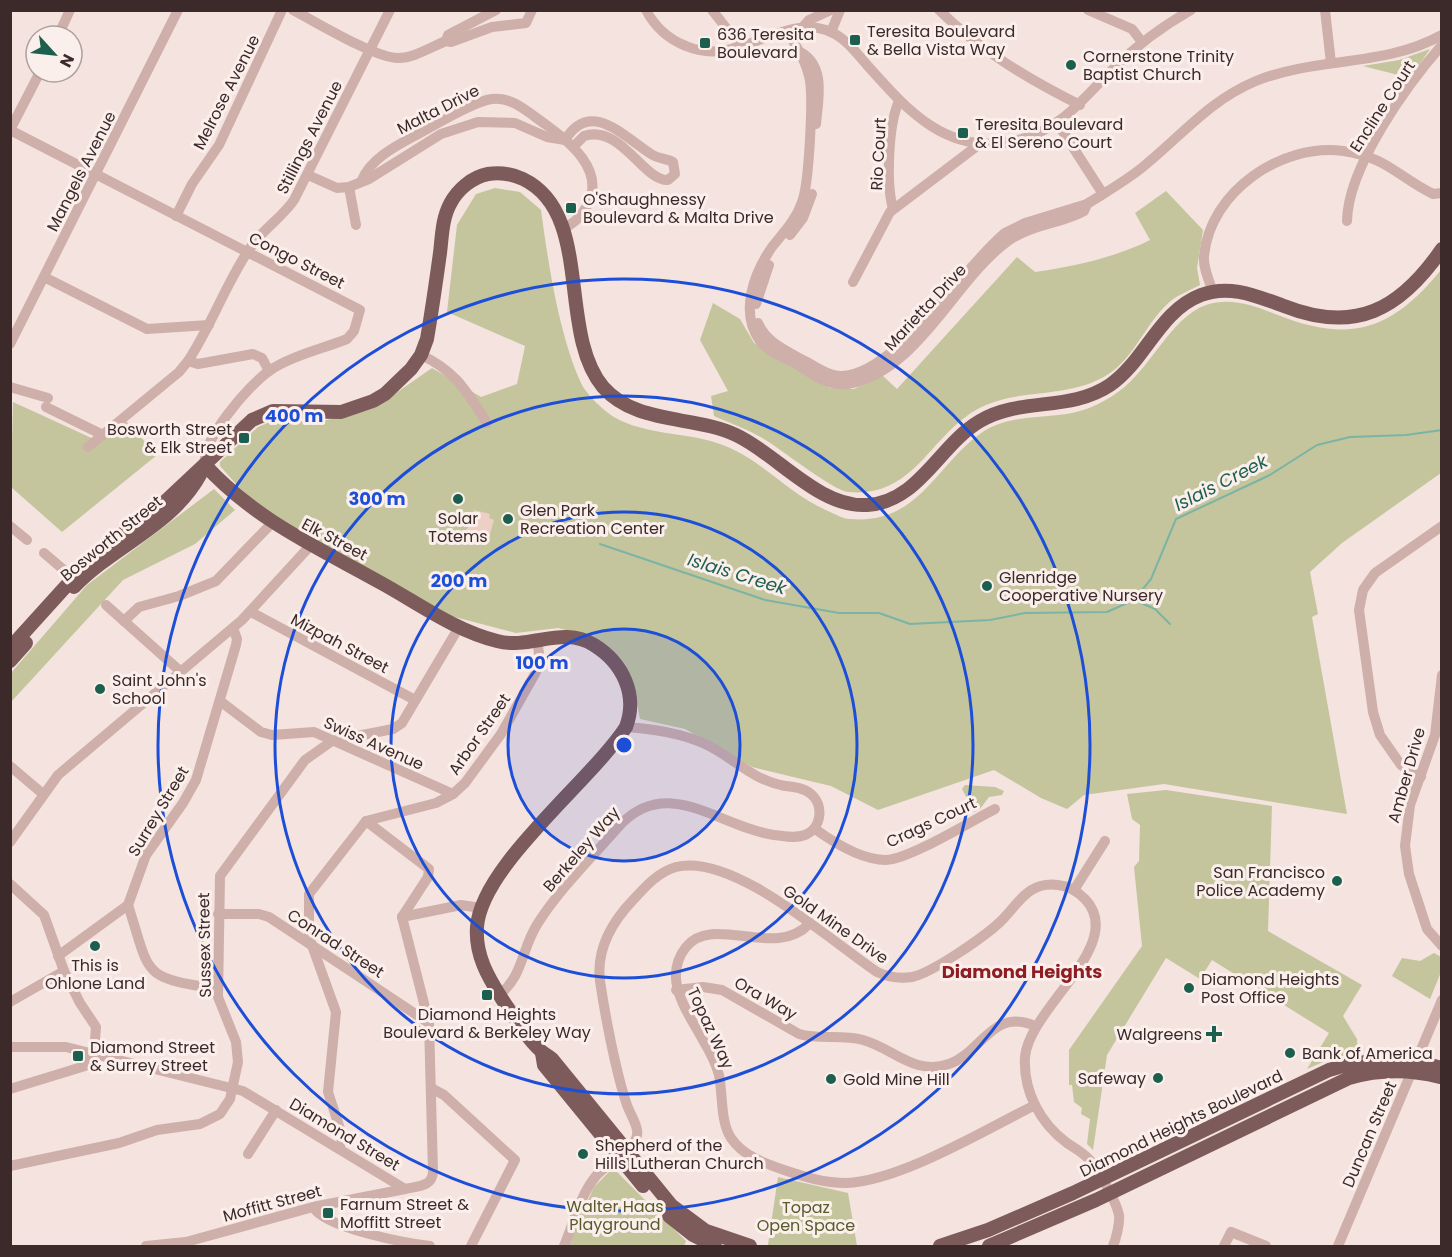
<svg xmlns="http://www.w3.org/2000/svg" width="1452" height="1257" viewBox="0 0 1452 1257" font-family="Poppins,sans-serif">
	<rect width="100%" height="100%" fill="#f4e3df"/>
	<g fill="#c4c59d">
		<polygon points="1430,49 1410,78 1363,66 1399,60"/>
		<path d="M495,188L520,192L541,210C548,262 559,335 581,383C586,394 604,411 614,417C645,435 684,432 717,443C759,456 788,494 828,511C835,514 843,519 850,519C920,525 936,463 984,431C1006,417 1033,418 1058,415C1081,413 1100,405 1118,392C1151,369 1170,318 1206,305C1230,297 1253,305 1275,314C1350,344 1391,331 1441,270V473L1342,543L1310,572L1318,614L1312,617L1347,814L1164,784L1084,795L1067,809L1041,798L994,770L878,810L831,786L752,767L685,729L640,719L634,688L589,636L558,628L516,633L451,616L295,530L244,493L220,466V462L258,427L270,422L327,420L376,407L432,368L481,397L517,384L525,346L447,312L457,225L476,194Z"/>
		<path d="M1166,191L1203,230L1197,268L1200,285C1191,290 1180,294 1172,300C1149,318 1137,352 1114,370C1073,402 1019,385 976,410C928,438 914,498 848,492C832,490 781,449 764,439C749,430 730,423 714,416L711,396L728,391L700,340L713,303L740,319L754,343L830,388L854,389L882,375L897,389L1017,257L1035,272C1075,266 1114,258 1150,240L1135,213Z"/>
		<polygon points="13,402 98,441 124,419 157,455 62,532 11,487"/>
		<polygon points="214,489 235,510 195,544 123,580 11,702 11,673 87,585"/>
		<polygon points="965,785 995,787 1004,791 1002,795 989,797 980,809 974,812 962,789"/>
		<polygon points="1166,790 1272,806 1268,931 1362,985 1343,1016 1357,1039 1358,1053 1330,1059 1307,1069 1329,1033 1212,960 1200,979 1166,958 1107,1055 1093,1150 1087,1144 1090,1119 1081,1114 1082,1108 1074,1102 1072,1085 1069,1085 1069,1050 1142,946 1134,867 1139,861 1140,825 1132,819 1127,794"/>
		<polygon points="1434,953 1441,957 1441,972 1430,999 1392,976 1402,958 1420,961"/>
		<polygon points="613,1168 686,1241 684,1246 568,1246 594,1187"/>
		<polygon points="778,1177 848,1193 857,1246 768,1245"/>
	</g>
	<polygon fill="#edcfc5" points="474,510 490,514 489,518 494,520 488,541 463,534 469,526"/>
	<g fill="none" stroke-linecap="round" stroke-linejoin="round">
		<g stroke="#7bb4a5" stroke-width="2">
			<polyline points="600,544 765,600 839,613 879,613 910,624 990,620 1025,613 1107,612 1134,600 1151,579 1176,519 1270,475 1317,445 1350,437 1406,435 1442,430"/>
			<polyline points="1134,600 1155,609 1170,624"/>
		</g>
		<g stroke="#ceafa9" stroke-width="10">
			<path d="M293,10C316,22 375,58 398,58C414,58 431,47 446,41L451,42L492,27L526,23L532,10"/>
			<path d="M646,10C655,27 668,39 686,46C737,68 779,15 826,30C844,36 855,51 867,65C907,110 947,156 1015,141C1062,130 1083,98 1115,67C1138,44 1163,26 1191,10"/>
			<polyline points="712,10 742,48"/>
			<path d="M939,10C981,51 1028,79 1080,105"/>
			<polyline points="1088,10 1132,29 1142,42"/>
			<polyline points="1325,10 1331,63"/>
			<polyline points="802,28 809,20 831,10"/>
			<path d="M787,32C797,46 805,59 809,76C814,94 809,184 802,202C796,220 783,233 772,247C754,273 739,312 760,341C768,352 786,358 798,365C812,374 830,387 848,384C920,370 953,281 1008,241C1030,225 1060,224 1084,211L1087,204C1106,192 1126,181 1144,166C1182,135 1210,100 1256,81C1318,56 1382,68 1442,35"/>
			<polyline points="831,32 840,10"/>
			<polyline points="58,36 70,10"/>
			<polyline points="446,41 448,35 496,10"/>
			<path d="M802,53C826,68 818,100 816,124"/>
			<polyline points="1058,124 1103,194"/>
			<path d="M10,130L360,310L354,331L347,339C322,349 291,356 269,371C249,385 201,440 205,465"/>
			<polyline points="10,130 40,72"/>
			<path d="M565,140C591,98 624,137 651,154C658,159 666,158 673,162L675,174L668,180C643,181 621,124 584,136L573,147"/>
			<polyline points="308,175 337,188 349,187 369,179 441,134 478,122 515,123 547,137 565,140"/>
			<path d="M362,180C371,158 398,145 418,134C435,125 474,101 492,99C512,96 530,114 545,124C570,142 605,170 588,204C582,216 574,224 562,229"/>
			<polyline points="349,187 356,225"/>
			<path d="M893,209C886,184 888,125 899,101"/>
			<polyline points="176,216 192,184 219,145 282,10"/>
			<path d="M1347,221C1348,167 1406,86 1442,45"/>
			<polyline points="790,235 803,218 812,194"/>
			<polyline points="44,277 147,329 209,325"/>
			<polyline points="853,282 890,212 981,143"/>
			<path d="M1213,292C1209,280 1203,268 1204,256C1210,191 1282,143 1343,151C1387,157 1398,177 1433,194L1442,193"/>
			<polyline points="756,304 769,265"/>
			<path d="M758,323C767,343 785,350 803,360C815,366 828,376 841,376C895,376 964,266 1005,233L1025,223L1087,204"/>
			<polyline points="10,344 178,10"/>
			<path d="M421,355C456,371 467,392 487,423"/>
			<path d="M188,361C211,326 225,286 248,251C261,230 281,219 294,200L390,10"/>
			<polyline points="10,387 48,398"/>
			<polyline points="46,407 103,435"/>
			<polyline points="88,447 179,372 188,361 198,364 253,354 262,358 269,371"/>
			<polyline points="10,526 27,540"/>
			<polyline points="44,553 72,577"/>
			<polyline points="106,605 180,671"/>
			<polyline points="251,612 415,700"/>
			<polyline points="124,621 139,607 179,596 216,581 272,523"/>
			<polyline points="1442,675 1435,735 1410,805 1405,846 1409,874 1427,929 1442,946"/>
			<polyline points="220,701 261,732 272,735 314,732 453,794"/>
			<polyline points="10,766 43,794"/>
			<polyline points="1421,777 1401,765 1380,735 1373,712 1359,610 1363,590 1375,573 1442,526"/>
			<polyline points="366,821 429,869 428,877 402,917"/>
			<path d="M815,829C833,842 862,860 886,860C910,859 971,821 995,809"/>
			<polyline points="10,842 58,775 242,620 310,546"/>
			<polyline points="10,884 44,915 64,971 80,1003 96,1027 94,1053 85,1066 10,1089"/>
			<polyline points="1074,890 1105,841"/>
			<path d="M128,905C151,976 140,977 217,989"/>
			<polyline points="218,914 259,914 269,917 429,1023"/>
			<polyline points="402,917 461,905 481,908"/>
			<path d="M809,924C775,960 713,913 686,947C661,979 688,1012 704,1042C710,1052 716,1064 719,1075C723,1094 720,1121 731,1138C743,1156 764,1163 784,1170C805,1177 824,1183 846,1183C900,1181 985,1130 1035,1105"/>
			<polyline points="58,956 128,905 146,855 183,803 196,780 236,645 237,639 233,628"/>
			<path d="M676,990L703,987L722,990L799,1034C820,1040 842,1034 863,1040C893,1048 914,1076 949,1064C983,1052 992,1007 1035,1026"/>
			<path d="M499,995C524,975 521,949 538,923C561,887 594,855 622,823C670,776 720,827 774,835C784,836 795,839 805,835C822,828 824,805 811,794C804,788 794,787 785,786C757,781 741,765 718,751C691,734 657,729 626,727"/>
			<polyline points="10,1002 64,971"/>
			<path d="M10,1047H66L243,1091L405,1189C418,1186 432,1187 433,1172L429,1023L402,917"/>
			<polyline points="431,1088 444,1095 515,1160 471,1246"/>
			<polyline points="339,1148 343,1138 328,1092 336,1012 309,937 309,894 366,821 436,803 453,794 465,783 501,734 536,672 539,653 537,641"/>
			<polyline points="248,1154 276,1110"/>
			<polyline points="10,1166 119,1143 157,1130 200,1124 220,1114 230,1099 238,1062 236,1042 218,997 220,876 305,760 332,741 393,729 402,723 459,627"/>
			<path d="M313,1207C325,1228 405,1243 430,1246"/>
			<polyline points="146,1246 186,1242 313,1207 405,1189"/>
			<path d="M564,1246C573,1225 580,1195 596,1176C606,1164 634,1152 637,1135C639,1127 630,1114 627,1105C616,1073 605,1015 600,981C596,949 612,922 633,900C645,887 658,872 676,867C734,853 829,940 877,972C888,977 899,979 912,977C932,973 984,937 1000,922C1018,905 1027,881 1058,885C1068,886 1078,892 1085,899C1128,944 1029,1008 1025,1057C1023,1091 1040,1123 1067,1143C1076,1149 1086,1154 1092,1163C1100,1172 1117,1204 1119,1215C1120,1223 1116,1239 1113,1246"/>
			<polyline points="1224,1246 1231,1232 1266,1246"/>
			<polyline points="1338,1246 1442,1000"/>
		</g>
		<g stroke="#7d5b5a" stroke-width="14">
			<path d="M205,465C255,520 319,548 383,584C419,604 456,631 497,641C530,650 563,625 594,645C623,663 638,695 626,727C590,782 481,866 477,927C475,955 488,977 502,999C514,1017 526,1037 541,1051C544,1054 548,1055 552,1059L671,1205L706,1231L750,1246"/>
			<path d="M74,587C113,546 172,526 200,475"/>
			<path d="M10,648L96,553L156,510L252,420L273,411L341,412L373,401L385,394L411,369L421,355L427,339C432,310 436,282 440,253C442,237 442,219 450,204C457,190 472,177 488,174C500,172 512,174 523,179C594,213 557,332 603,387C636,425 694,415 736,435C777,454 819,508 867,505C919,502 939,445 980,421C1020,397 1070,412 1110,385C1145,361 1159,311 1201,295C1230,284 1256,296 1284,306C1355,334 1400,310 1442,249"/>
			<polyline points="10,661 26,643"/>
			<polyline points="542,1053 544,1065 643,1186"/>
			<polyline points="669,1216 693,1235 715,1246"/>
			<path d="M940,1246L988,1230L1073,1193L1329,1070C1367,1058 1403,1057 1442,1068"/>
			<path d="M989,1246L1096,1200L1349,1078C1380,1069 1409,1069 1440,1077"/>
		</g>
	</g>
	<circle cx="624" cy="745" r="116" fill="#1d4ed8" fill-opacity=".12"/>
	<g fill="none" stroke="#1d4ed8" stroke-width="3">
		<circle cx="624" cy="745" r="116"/>
		<circle cx="624" cy="745" r="233"/>
		<circle cx="624" cy="745" r="349"/>
		<circle cx="624" cy="745" r="466"/>
	</g>
	<g fill="#1c5f4f" stroke="#fbefec" stroke-width="2">
		<rect x="849" y="34" width="12" height="12" rx="3"/>
		<rect x="699" y="37" width="12" height="12" rx="3"/>
		<circle cx="1071" cy="65" r="6"/>
		<rect x="957" y="127" width="12" height="12" rx="3"/>
		<rect x="565" y="202" width="12" height="12" rx="3"/>
		<rect x="238" y="432" width="12" height="12" rx="3"/>
		<circle cx="458" cy="499" r="6"/>
		<circle cx="508" cy="519" r="6"/>
		<circle cx="987" cy="586" r="6"/>
		<circle cx="100" cy="689" r="6"/>
		<circle cx="1337" cy="881" r="6"/>
		<circle cx="95" cy="946" r="6"/>
		<circle cx="1189" cy="988" r="6"/>
		<rect x="481" y="989" width="12" height="12" rx="3"/>
		<path d="M1211 1025h6v6h6v6h-6v6h-6v-6h-6v-6h6z"/>
		<circle cx="1290" cy="1053" r="6"/>
		<rect x="72" y="1050" width="12" height="12" rx="3"/>
		<circle cx="1158" cy="1078" r="6"/>
		<circle cx="831" cy="1079" r="6"/>
		<circle cx="583" cy="1154" r="6"/>
		<rect x="322" y="1207" width="12" height="12" rx="3"/>
	</g>
	<g text-anchor="middle" stroke-width="6" stroke-linejoin="round" paint-order="stroke">
		<g font-size="16" fill="#3b2a29" stroke="#fbefec" text-anchor="start">
			<text x="867" y="37">Teresita Boulevard<tspan x="867" dy="18">&amp; Bella Vista Way</tspan></text>
			<text x="717" y="40">636 Teresita<tspan x="717" dy="18">Boulevard</tspan></text>
			<text x="1083" y="62">Cornerstone Trinity<tspan x="1083" dy="18">Baptist Church</tspan></text>
			<text x="975" y="130">Teresita Boulevard<tspan x="975" dy="18">&amp; El Sereno Court</tspan></text>
			<text x="583" y="205">O'Shaughnessy<tspan x="583" dy="18">Boulevard &amp; Malta Drive</tspan></text>
			<text x="232" y="435" text-anchor="end">Bosworth Street<tspan x="232" dy="18">&amp; Elk Street</tspan></text>
			<text x="520" y="516">Glen Park<tspan x="520" dy="18">Recreation Center</tspan></text>
			<text x="458" y="524" text-anchor="middle">Solar<tspan x="458" dy="18">Totems</tspan></text>
			<text x="999" y="583">Glenridge<tspan x="999" dy="18">Cooperative Nursery</tspan></text>
			<text x="112" y="686">Saint John's<tspan x="112" dy="18">School</tspan></text>
			<text x="1325" y="878" text-anchor="end">San Francisco<tspan x="1325" dy="18">Police Academy</tspan></text>
			<text x="95" y="971" text-anchor="middle">This is<tspan x="95" dy="18">Ohlone Land</tspan></text>
			<text x="1201" y="985">Diamond Heights<tspan x="1201" dy="18">Post Office</tspan></text>
			<text x="487" y="1020" text-anchor="middle">Diamond Heights<tspan x="487" dy="18">Boulevard &amp; Berkeley Way</tspan></text>
			<text x="1202" y="1040" text-anchor="end">Walgreens</text>
			<text x="90" y="1053">Diamond Street<tspan x="90" dy="18">&amp; Surrey Street</tspan></text>
			<text x="1302" y="1059">Bank of America</text>
			<text x="1146" y="1084" text-anchor="end">Safeway</text>
			<text x="843" y="1085">Gold Mine Hill</text>
			<text x="595" y="1151">Shepherd of the<tspan x="595" dy="18">Hills Lutheran Church</tspan></text>
			<text x="340" y="1210">Farnum Street &amp;<tspan x="340" dy="18">Moffitt Street</tspan></text>
		</g>
		<g font-size="16" fill="#3b2a29" stroke="#fbefec">
			<text transform="translate(226 92) rotate(-63)" y="6">Melrose Avenue</text>
			<text transform="translate(1382 106) rotate(-57)" y="6">Encline Court</text>
			<text transform="translate(438 109) rotate(-27)" y="6">Malta Drive</text>
			<text transform="translate(309 137) rotate(-63)" y="6">Stillings Avenue</text>
			<text transform="translate(878 154) rotate(-87)" y="6">Rio Court</text>
			<text transform="translate(81 171) rotate(-63)" y="6">Mangels Avenue</text>
			<text transform="translate(297 260) rotate(27)" y="6">Congo Street</text>
			<text transform="translate(925 307) rotate(-47)" y="6">Marietta Drive</text>
			<text transform="translate(111 538) rotate(-39)" y="6">Bosworth Street</text>
			<text transform="translate(335 539) rotate(28)" y="6">Elk Street</text>
			<text transform="translate(340 643) rotate(28)" y="6">Mizpah Street</text>
			<text transform="translate(479 734) rotate(-55)" y="6">Arbor Street</text>
			<text transform="translate(374 743) rotate(24)" y="6">Swiss Avenue</text>
			<text transform="translate(1406 775) rotate(-74)" y="6">Amber Drive</text>
			<text transform="translate(158 811) rotate(-59)" y="6">Surrey Street</text>
			<text transform="translate(931 822) rotate(-25)" y="6">Crags Court</text>
			<text transform="translate(581 849) rotate(-49)" y="6">Berkeley Way</text>
			<text transform="translate(836 924) rotate(35)" y="6">Gold Mine Drive</text>
			<text transform="translate(336 943) rotate(33)" y="6">Conrad Street</text>
			<text transform="translate(204 945) rotate(-91)" y="6">Sussex Street</text>
			<text transform="translate(766 998) rotate(30)" y="6">Ora Way</text>
			<text transform="translate(711 1028) rotate(65)" y="6">Topaz Way</text>
			<text transform="translate(1181 1123) rotate(-26)" y="6">Diamond Heights Boulevard</text>
			<text transform="translate(345 1134) rotate(31)" y="6">Diamond Street</text>
			<text transform="translate(1369 1134) rotate(-67)" y="6">Duncan Street</text>
			<text transform="translate(272 1203) rotate(-15)" y="6">Moffitt Street</text>
		</g>
		<g font-size="16" fill="#585b2b" stroke="#fbefec">
			<text x="615" y="1212">Walter Haas<tspan x="615" dy="18">Playground</tspan></text>
			<text x="806" y="1213">Topaz<tspan x="806" dy="18">Open Space</tspan></text>
		</g>
		<g font-size="18" font-style="italic" fill="#1c5f4f" stroke="#fbefec">
			<text transform="translate(1221 483) rotate(-27)" y="6">Islais Creek</text>
			<text transform="translate(737 574) rotate(17)" y="6">Islais Creek</text>
		</g>
		<g font-size="18" font-weight="bold" fill="#8f1d24" stroke="#fbefec">
			<text x="1022" y="978">Diamond Heights</text>
		</g>
	</g>
	<circle cx="624" cy="745" r="9" fill="#1d4ed8" stroke="#fbefec" stroke-width="3"/>
	<g font-size="18" text-anchor="middle" font-weight="bold" fill="#1d4ed8" stroke="#fbefec" stroke-width="6" stroke-linejoin="round" paint-order="stroke">
		<text x="294" y="422">400 m</text>
		<text x="377" y="505">300 m</text>
		<text x="459" y="587">200 m</text>
		<text x="542" y="669">100 m</text>
	</g>
	<rect width="1452" height="1257" fill="none" stroke="#3b2a29" stroke-width="24"/>
	<g transform="translate(54 54) rotate(117)"><circle r="28" fill="#fbefec" stroke="#aea09e" stroke-width="1.5"/>
	<path d="M0-4.5L10 22L0 15L-10 22Z" fill="#1c5f4f"/>
	<text y="-9" font-size="16" font-weight="bold" text-anchor="middle" fill="#3b2a29">N</text>
	</g>
</svg>
